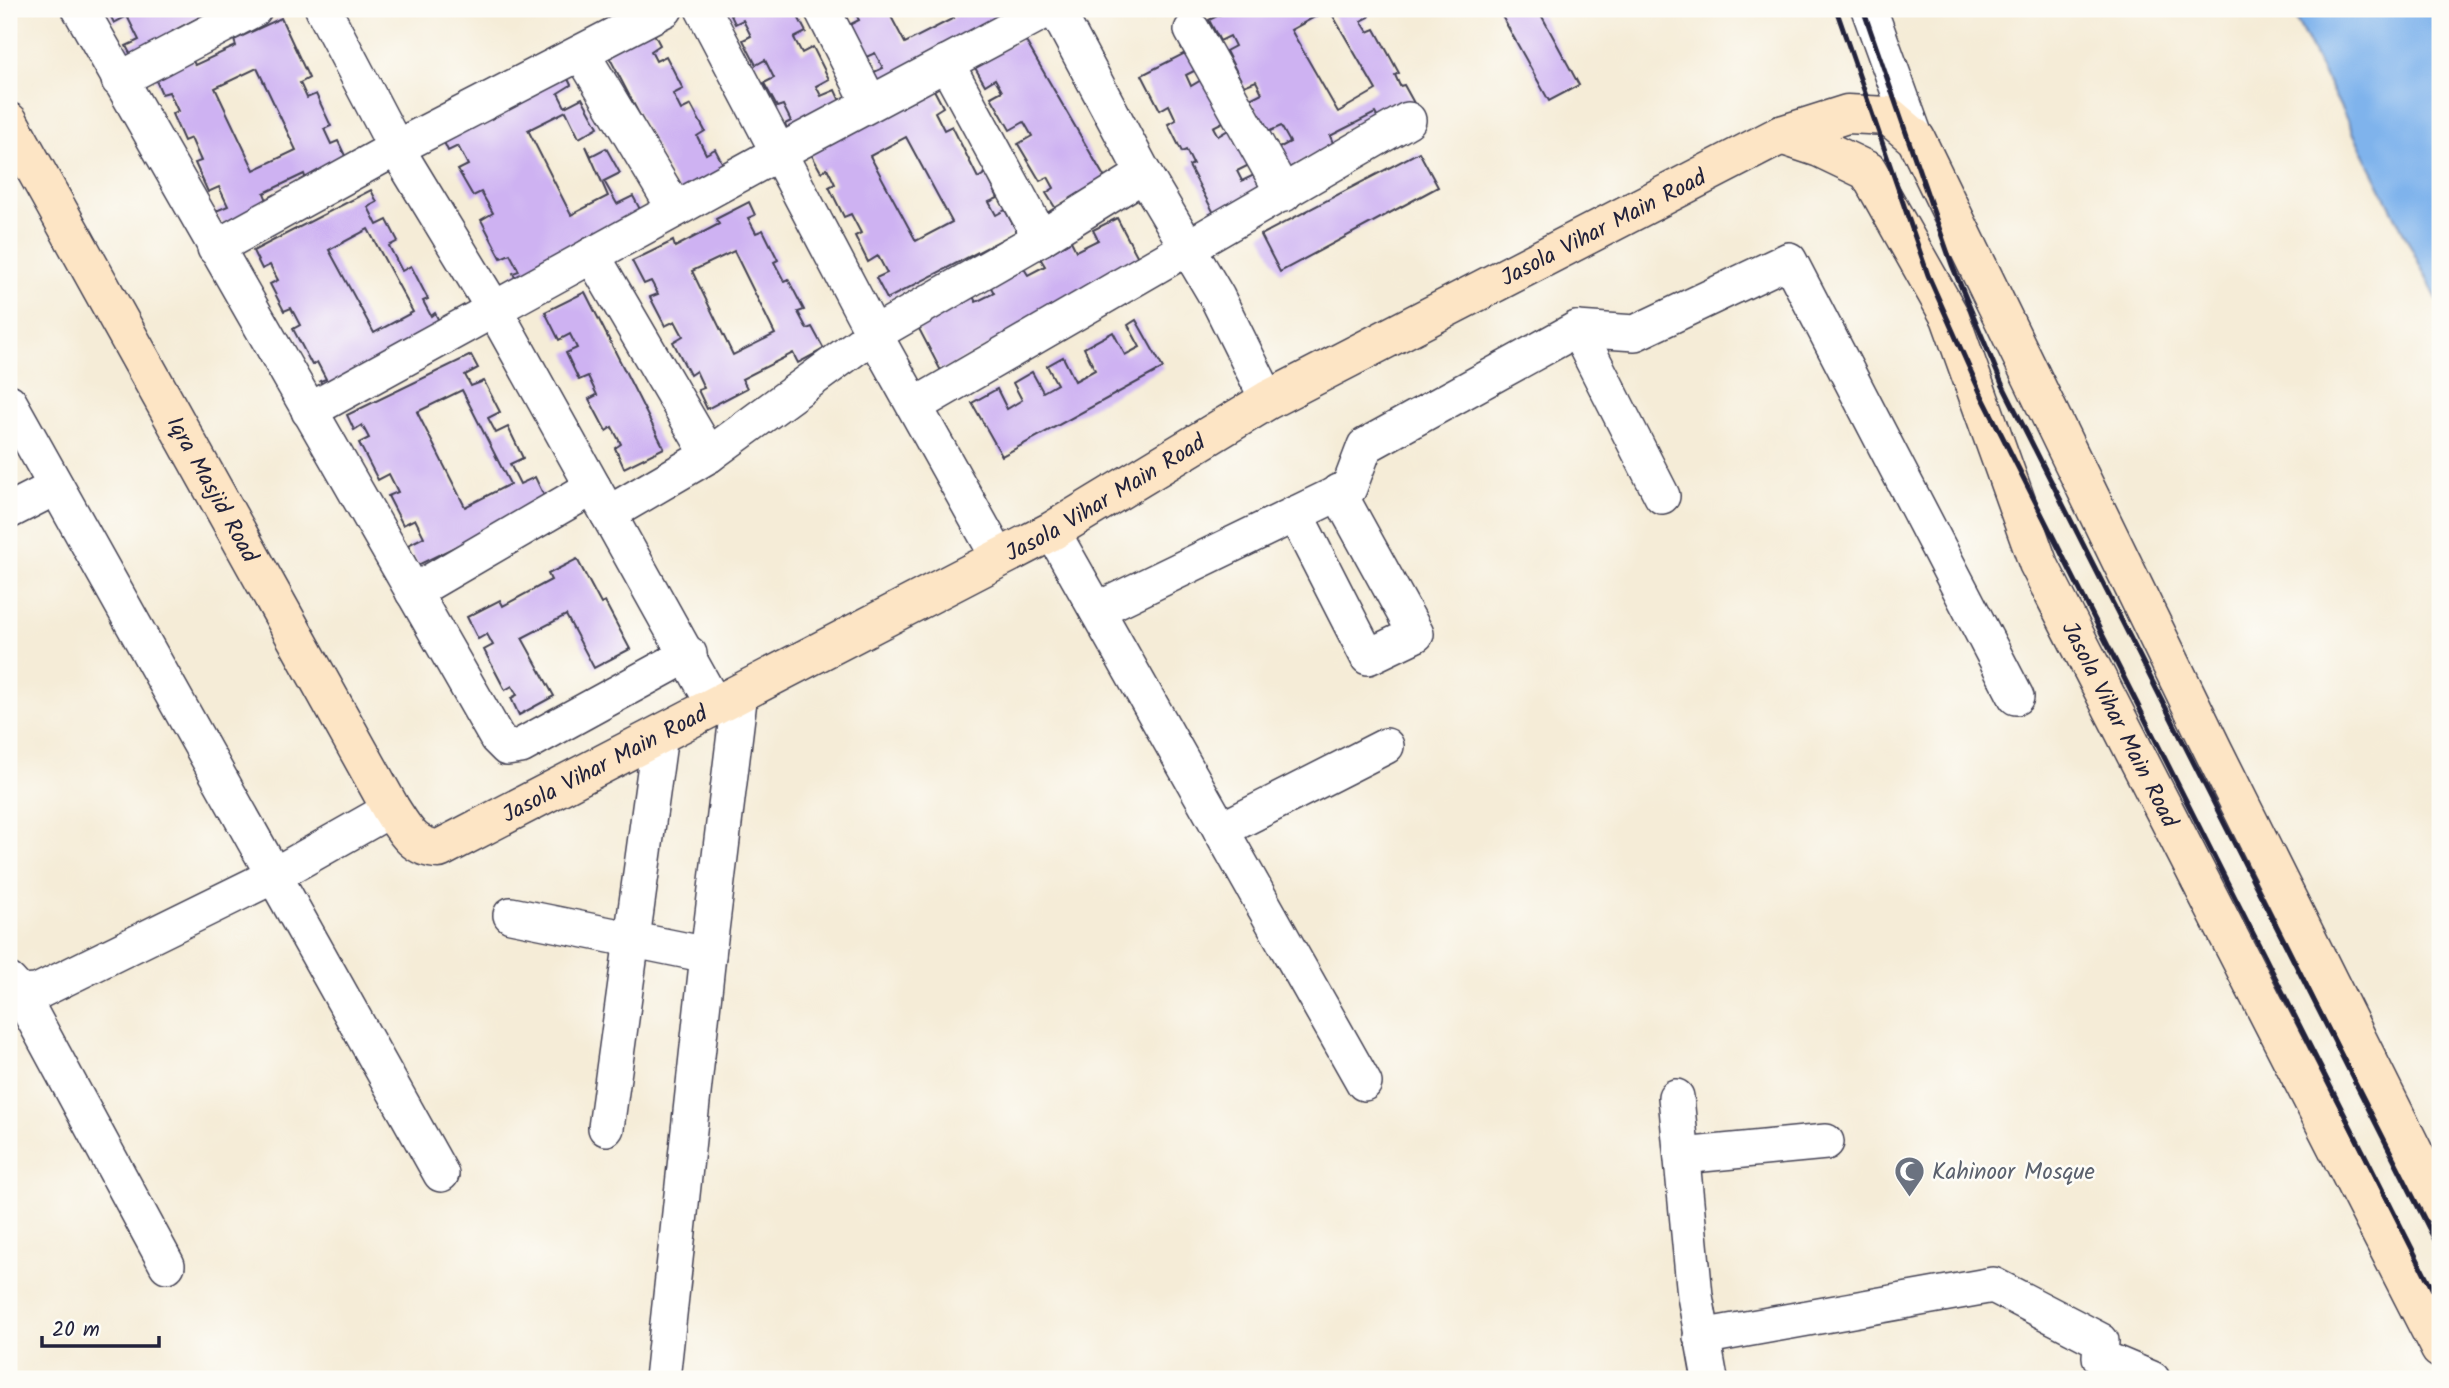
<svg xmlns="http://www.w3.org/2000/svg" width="2449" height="1388" viewBox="0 0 2449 1388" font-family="Kalam,sans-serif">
	<rect width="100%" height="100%" fill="#fdfcf7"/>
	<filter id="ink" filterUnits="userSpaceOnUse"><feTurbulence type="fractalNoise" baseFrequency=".0143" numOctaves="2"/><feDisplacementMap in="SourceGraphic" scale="14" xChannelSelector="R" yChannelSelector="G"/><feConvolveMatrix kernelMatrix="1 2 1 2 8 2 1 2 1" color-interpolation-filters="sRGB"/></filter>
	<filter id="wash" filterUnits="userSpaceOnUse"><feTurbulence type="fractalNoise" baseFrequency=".00686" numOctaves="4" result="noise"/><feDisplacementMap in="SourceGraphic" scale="28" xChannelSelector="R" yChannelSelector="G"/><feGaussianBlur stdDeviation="1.57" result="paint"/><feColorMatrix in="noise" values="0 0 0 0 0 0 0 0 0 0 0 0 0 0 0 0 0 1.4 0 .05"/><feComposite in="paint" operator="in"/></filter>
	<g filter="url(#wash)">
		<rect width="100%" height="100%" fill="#f5ecd7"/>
		<polygon fill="#7fb3ec" stroke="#506a94" stroke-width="2" points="2291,9 2440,9 2440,305"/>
		<g id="blocks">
			<g fill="#ceb2f2" fill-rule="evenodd">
				<polygon points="107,9 229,9 212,18 210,12 173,31 176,36 133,59 126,46 139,40 127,16 114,23"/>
				<polygon points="728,9 794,9 806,32 794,38 802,53 813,47 829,79 816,86 821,96 835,90 844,110 791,136 785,124 791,121 783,105 777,107 764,83 774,78 765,60 756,65 743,40 751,36 743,20 735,24"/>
				<polygon points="853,9 887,9 905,43 954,18 949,9 999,9 1007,25 882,90 872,73 883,68 875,53 864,58 847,26 859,20"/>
				<polygon points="1231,9 1329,9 1291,30 1338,112 1376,90 1329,9 1365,9 1369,17 1361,21 1368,32 1375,29 1399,73 1395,75 1400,86 1404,85 1414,103 1380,122 1375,113 1330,136 1334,145 1287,169 1277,149 1290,142 1281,126 1268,132 1250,99 1262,93 1256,81 1244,86 1226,51 1235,46 1230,36 1220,41 1209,20"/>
				<polygon points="1498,9 1538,9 1579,85 1549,101"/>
				<path d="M281,18L309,78L300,83L307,98L316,94L331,126L324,129L331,144L338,141L350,166L308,185L304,174L264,193L268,203L223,224L216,211L228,206L219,187L208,192L195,163L201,161L191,138L184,141L172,114L178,111L169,92L162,94L154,76L192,59L195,65L236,46L234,40ZM257,68L296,150L254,170L215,88Z"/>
				<polygon points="651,28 660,45 651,51 656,61 666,56 683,89 673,94 681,110 691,105 705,131 697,136 706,154 715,149 727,172 682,196 606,51"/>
				<polygon points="1024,38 1106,180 1056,209 1046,193 1054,188 1048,177 1040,181 1018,144 1032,136 1024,122 1010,130 991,97 1002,91 995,79 985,85 974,66"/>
				<polygon points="1189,51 1198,69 1186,75 1191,86 1203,79 1225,121 1213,127 1218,136 1230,129 1249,165 1237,171 1242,181 1256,174 1267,194 1217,219 1189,166 1193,164 1186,150 1182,152 1168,124 1176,120 1169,105 1160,110 1142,75"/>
				<polygon points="566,75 571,85 558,93 565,107 582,98 598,127 579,138 566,111 528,130 571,215 608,196 586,146 591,156 606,148 620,173 604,181 617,204 633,196 643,215 517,282 513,273 519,271 510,254 501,258 481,220 493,213 481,192 473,196 458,170 468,165 458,146 448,151 443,140"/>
				<path d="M933,88L943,107L935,112L944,130L952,126L978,178L986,173L998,198L989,202L996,215L1005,210L1017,232L887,299L876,278L887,273L878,256L868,262L855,236L861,233L851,214L844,217L829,187L835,184L827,168L821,172L810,152ZM906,137L952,222L916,241L870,156Z"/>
				<polygon points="1419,152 1438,187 1280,272 1261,235"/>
				<path d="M371,190L377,202L368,207L377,225L387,220L398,241L389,246L402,271L411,266L428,299L423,301L431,316L435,313L444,331L326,392L320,381L326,379L317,362L312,365L293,329L300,325L291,308L284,311L270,284L278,280L270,265L262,269L253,251ZM368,229L413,312L374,333L329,250Z"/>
				<path d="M749,202L755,215L748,218L756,233L763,230L778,260L774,262L784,281L788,279L804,310L798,312L807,329L812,327L824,349L798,363L793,353L742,379L747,388L707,409L698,390L704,388L696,371L690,375L673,342L683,336L675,321L665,326L650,297L658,294L651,281L644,284L632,261L673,241L675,247L719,224L716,219ZM734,251L775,334L733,355L692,271Z"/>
				<polygon points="1117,218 1142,265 941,371 916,323 971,293 976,302 994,293 989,284 1023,267 1028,275 1045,266 1040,258 1071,241 1076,251 1098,240 1093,230"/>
				<polygon points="585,292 664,448 624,468 615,448 621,444 612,427 606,431 589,399 597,395 588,376 579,380 566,353 577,348 570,334 559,340 545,312"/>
				<polygon points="1136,320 1163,368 1002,456 972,403 997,389 1007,409 1022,400 1013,383 1032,372 1043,392 1057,384 1047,366 1063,357 1075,381 1095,370 1084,348 1113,332 1125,355 1140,347 1128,325"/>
				<path d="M471,355L478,368L465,375L471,386L484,381L500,412L488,418L496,433L508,427L523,458L510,464L520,484L535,477L547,502L418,565L408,545L424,537L415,519L403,525L388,496L398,492L389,474L378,480L359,443L369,438L362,425L354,430L347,415ZM462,390L510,484L465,507L417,412Z"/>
				<polygon points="577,559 601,604 605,602 630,649 594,668 566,615 522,638 554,696 519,715 511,698 517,695 512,686 505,690 484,650 493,645 487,634 478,639 467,617 500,600 503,606 551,580 548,574"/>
			</g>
		</g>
	</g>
	<g filter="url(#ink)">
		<use href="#blocks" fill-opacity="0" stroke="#424052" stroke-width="2"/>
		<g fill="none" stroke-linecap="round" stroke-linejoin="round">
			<defs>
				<g id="street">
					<polyline points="80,9 497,738 507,748 521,746 689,654"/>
					<polyline points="323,9 396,148 494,309 715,706"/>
					<polyline points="703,9 874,334 999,558"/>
					<polyline points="822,9 870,103"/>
					<polyline points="1056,9 1144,174 1217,297 1268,400"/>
					<polyline points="1869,9 1916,139"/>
					<polyline points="1192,30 1284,194"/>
					<polyline points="582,54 675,209"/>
					<polyline points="946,63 1041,238"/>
					<polyline points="119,80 254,9"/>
					<polyline points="215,248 396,148 665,9"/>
					<polyline points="592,255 709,455"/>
					<polyline points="1577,329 1662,496"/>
					<polyline points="9,402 441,1174"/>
					<polyline points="916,405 1408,120"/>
					<polyline points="309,411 778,153 1048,9"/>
					<polyline points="9,511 56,487"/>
					<polyline points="608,514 709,455 874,334 1041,238 1144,174"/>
					<polyline points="1295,514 1368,657 1416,634 1338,492"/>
					<polyline points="1052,531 1364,1083"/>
					<polyline points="413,592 593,487"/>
					<polyline points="1097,610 1349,488 1365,446 1577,329 1635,333 1789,260 2016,697"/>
					<polyline points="1221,830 1386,746"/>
					<polyline points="511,915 708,955"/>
					<polyline points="9,981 20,993 37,992 273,876 391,809"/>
					<polyline points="9,999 20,993 167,1265"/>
					<polyline points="1676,1097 1695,1296 1710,1379"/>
					<polyline points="606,1128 660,735"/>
					<polyline points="1682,1156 1826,1142"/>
					<polyline points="1701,1337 1993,1285 2101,1341 2100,1357 2152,1379"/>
					<polyline points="662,1379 708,955 740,692"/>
				</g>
				<g id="secondary">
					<path id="s1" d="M9,122L391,809C404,829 413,848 439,849L1052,531L1268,400L1781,135L1847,114L1889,116L1916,139L2213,750L2440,1205"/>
					<path id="s2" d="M1781,135L1820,148L1868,171L1950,317L2038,563L2440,1349"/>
				</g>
			</defs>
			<use href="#street" stroke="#424052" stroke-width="38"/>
			<use href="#secondary" stroke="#424052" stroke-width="41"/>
			<use href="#street" stroke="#fff" stroke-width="35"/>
			<use href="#secondary" stroke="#fde5c5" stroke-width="38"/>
			<g stroke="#22223b" stroke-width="5">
				<polyline points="1836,9 1928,275 1980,392 2440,1304"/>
				<polyline points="1863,9 1952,265 2002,384 2440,1250"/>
			</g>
		</g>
	</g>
	<defs>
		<symbol id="mosque-pin" viewBox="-11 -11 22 30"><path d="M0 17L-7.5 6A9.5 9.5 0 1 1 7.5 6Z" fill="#6b7280" stroke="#fdfcf7"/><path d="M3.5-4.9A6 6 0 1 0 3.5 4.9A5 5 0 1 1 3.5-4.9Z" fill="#fff"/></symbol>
	</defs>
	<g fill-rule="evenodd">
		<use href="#mosque-pin" x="1892" y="1154" width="35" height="47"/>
	</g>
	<g text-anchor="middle" stroke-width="5" stroke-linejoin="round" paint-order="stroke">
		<g font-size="23" fill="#22223b" stroke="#fdfcf7">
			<text dy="8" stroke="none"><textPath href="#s1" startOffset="2172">Jasola Vihar Main Road</textPath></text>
			<text dy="8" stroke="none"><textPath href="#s1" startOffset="420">Iqra Masjid Road</textPath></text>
			<text dy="8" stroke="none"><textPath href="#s1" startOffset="1605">Jasola Vihar Main Road</textPath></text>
			<text dy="8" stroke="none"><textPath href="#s2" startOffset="704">Jasola Vihar Main Road</textPath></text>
			<text dy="8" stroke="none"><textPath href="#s1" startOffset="1038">Jasola Vihar Main Road</textPath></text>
		</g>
		<g font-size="23" fill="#5b616d" stroke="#fdfcf7" text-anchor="start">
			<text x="1932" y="1179">Kahinoor Mosque</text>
		</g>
	</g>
	<rect width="2449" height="1388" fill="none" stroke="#fdfcf7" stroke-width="35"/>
	<path d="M42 1336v10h117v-10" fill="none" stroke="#22223b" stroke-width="3.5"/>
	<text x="52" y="1336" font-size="21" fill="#22223b" stroke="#fdfcf7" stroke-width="5" paint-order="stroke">20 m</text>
</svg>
